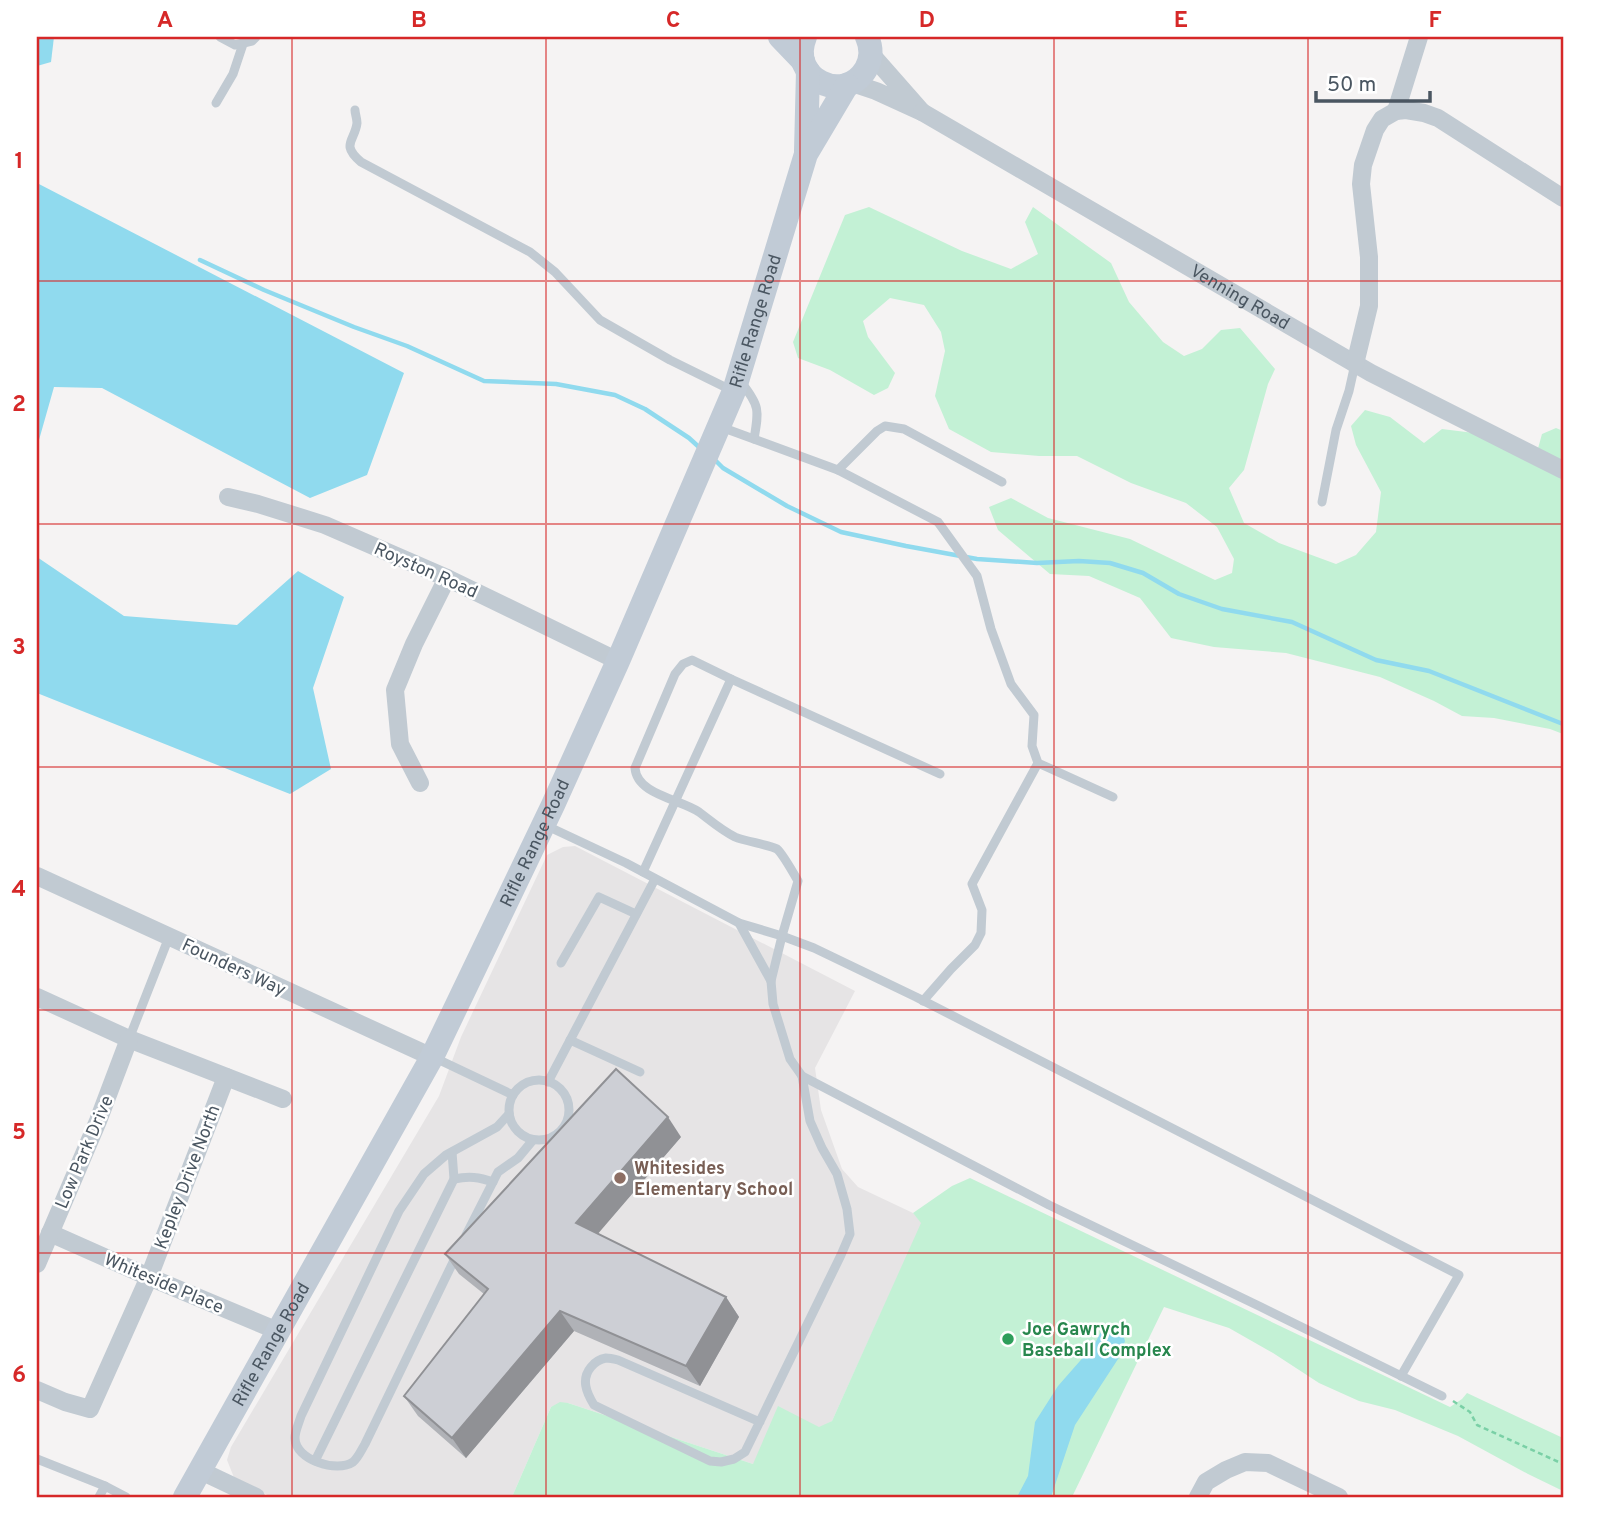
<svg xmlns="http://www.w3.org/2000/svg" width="1600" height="1534" viewBox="0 0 1600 1534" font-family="Overpass,sans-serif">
	<rect width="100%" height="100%" fill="#f5f3f3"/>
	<polygon fill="#e6e4e5" points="575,846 855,991 815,1068 821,1110 842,1169 858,1187 913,1213 922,1223 832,1421 753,1464 568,1403 551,1407 512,1497 272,1497 235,1480 227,1460 231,1447 439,1096 461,1037 547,855 563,847"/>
	<g fill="#c3f1d5">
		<polygon points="869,207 962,251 1011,269 1038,254 1025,222 1033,207 1111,263 1129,302 1163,342 1184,356 1202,349 1221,330 1240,328 1275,369 1268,384 1244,470 1229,488 1244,523 1279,543 1336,564 1356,555 1376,532 1381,492 1356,445 1351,426 1365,410 1390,417 1424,443 1442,429 1474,433 1534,463 1542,434 1556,428 1563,431 1563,734 1550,729 1494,718 1462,716 1434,701 1380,677 1286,653 1214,647 1171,638 1140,598 1089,576 1050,574 998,530 989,507 1011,498 1048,518 1130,539 1215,580 1232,573 1234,559 1217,527 1186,503 1131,483 1077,456 1039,456 991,452 949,429 935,396 945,351 941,332 924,305 890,298 863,321 868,337 895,373 888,388 874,395 830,370 798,358 793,342 845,215"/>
		<polygon points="970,1178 1450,1407 1462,1399 1467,1393 1563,1438 1563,1491 1528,1474 1458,1436 1395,1410 1359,1401 1319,1383 1273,1353 1229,1328 1164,1307 1072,1497 512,1497 551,1407 560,1402 568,1403 753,1464 778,1406 819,1427 832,1421 921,1223 913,1213 952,1186"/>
	</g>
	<g fill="#90daee">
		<polygon points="37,37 54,37 51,62 37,66"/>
		<polygon points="37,183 404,373 367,475 310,498 102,388 54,387 37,447"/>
		<polygon points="37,557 124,616 237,625 298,571 344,597 313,688 331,769 290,794 37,693"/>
		<polygon points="1114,1324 1121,1328 1125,1341 1120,1356 1075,1425 1051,1497 1017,1497 1028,1476 1035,1422 1058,1386 1094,1345 1102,1330"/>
	</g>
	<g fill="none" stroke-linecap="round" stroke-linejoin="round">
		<g stroke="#90daee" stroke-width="4.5">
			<polyline points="200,260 264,290 354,327 407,346 484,381 556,384 615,395 645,409 689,438 700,448"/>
			<polyline points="715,460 723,468 787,506 841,532 906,546 977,559 1037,563 1079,561 1110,563 1143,573 1179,594 1222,609 1292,622 1376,660 1429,671 1563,724"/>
		</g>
		<polyline stroke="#7ad0a6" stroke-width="2.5" stroke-dasharray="5 3.5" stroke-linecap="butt" points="1453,1401 1470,1412 1477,1425 1563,1464"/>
		<g stroke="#c1cad2" stroke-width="9">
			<polyline points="220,37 235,45 252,41 256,37"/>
			<polyline points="216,103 233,74 243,44"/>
			<path d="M355,110C355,114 357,118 357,123C355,141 340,144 361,162L530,252L555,272L600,320L670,360L733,391"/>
			<path d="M741,382C760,406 759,410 754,439"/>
			<polyline points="721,427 838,470 877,431 885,426 904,429 1002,482"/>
			<polyline points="838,470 938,522 977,576 991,629 1011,684 1034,715 1032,746 1038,763 1113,797"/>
			<polyline points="1322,502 1336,430 1349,391 1355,364"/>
			<polyline points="731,679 940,774"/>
			<polyline points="545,825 626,863 739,923 782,936 814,948 916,997 1459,1275 1401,1376"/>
			<path d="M643,872L731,679L692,660L683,664L675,674L635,768C637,795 680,799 699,812C711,821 721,830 735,837C744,841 770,845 777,849C782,853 794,874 798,881L782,936L771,981L773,1004L790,1059L802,1076L1049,1205L1261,1307L1442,1396"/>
			<polyline points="739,923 771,981"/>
			<polyline points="561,963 599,897 636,914"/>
			<polyline points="923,1001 951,969 975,945 981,933 982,910 972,884 1038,763"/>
			<polyline points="129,1039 169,937"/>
			<polyline points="570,1040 640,1072"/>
			<polyline points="433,1057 513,1095"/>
			<circle cx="539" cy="1110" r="30"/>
			<polyline points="548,1082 655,879"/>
			<path d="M454,1179C469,1176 479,1177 493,1182"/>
			<polyline points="466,1235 498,1172 518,1158 533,1140"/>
			<path d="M457,1254L365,1444C362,1449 358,1458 353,1462C337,1473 295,1460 295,1438C295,1431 299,1423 301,1416L399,1211L424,1174L446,1155L497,1127L509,1114"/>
			<path d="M760,1422L618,1360C614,1359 610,1358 606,1358C600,1359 595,1362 591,1367C581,1379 586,1392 594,1405L710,1461L721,1462L734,1459L745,1452L841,1255L850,1234L847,1209L837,1174L822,1148L810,1121L802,1076"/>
			<polyline points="37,1459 105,1486"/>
			<polyline points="315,1461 454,1179 452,1152"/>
			<polyline points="99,1497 105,1486 126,1497"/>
		</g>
		<g stroke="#c1cad2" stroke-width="18">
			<polyline points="852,83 876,91 922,112 871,54"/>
			<polyline points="1396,111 1419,37"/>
			<path id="s1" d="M922,112L1371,373L1563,470"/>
			<polyline points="1355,364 1369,306 1369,257 1361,184 1363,165 1375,130 1382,119 1396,111 1406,110 1424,113 1438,118 1563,198"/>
			<polyline points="228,497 258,504 325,525 447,578 618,661"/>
			<polyline points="420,783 400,744 395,690 414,644 447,578"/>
			<polyline points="37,876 432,1057"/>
			<polyline points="37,997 129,1039 283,1099"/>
			<polyline points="50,1233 149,1277 278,1331"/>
			<polyline points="37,1264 98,1121 129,1039"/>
			<polyline points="37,1390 65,1402 90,1409 149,1277 226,1077"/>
			<polyline points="201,1471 256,1497"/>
			<polyline points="1198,1497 1206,1482 1226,1470 1245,1462 1268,1463 1339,1497"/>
		</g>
		<g stroke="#c1cbd6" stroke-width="24">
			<polyline points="780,37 803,61"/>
			<path d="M805,37C788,78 844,106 866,69C872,58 872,48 867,37"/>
			<polyline points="806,151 808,71"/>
			<path id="s2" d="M185,1497L432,1057L553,805L618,661L734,391L806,154L847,85"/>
		</g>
	</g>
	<polygon fill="#b0b2b7" points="681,1137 597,1234 726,1297 739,1317 700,1386 574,1331 466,1458 418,1416 404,1396 484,1294 459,1274 445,1254"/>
	<g fill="#909195">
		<polygon points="668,1117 681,1137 590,1243 576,1223"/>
		<polygon points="726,1297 739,1317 700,1386 686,1366"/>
		<polygon points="560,1311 574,1331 466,1458 452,1438"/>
	</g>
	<polygon fill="#cdcfd5" stroke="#909195" stroke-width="2" points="616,1069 668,1117 576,1223 726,1297 686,1366 560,1311 452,1438 404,1396 488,1289 445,1254"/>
	<path fill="none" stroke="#d62828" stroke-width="2" stroke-opacity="0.55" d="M292,37V1497M546,37V1497M800,37V1497M1054,37V1497M1308,37V1497M37,281H1563M37,524H1563M37,767H1563M37,1010H1563M37,1253H1563"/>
	<circle fill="#8d6e63" stroke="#fff" stroke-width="2.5" cx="620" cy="1178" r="7"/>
	<circle fill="#2e9e5b" stroke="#fff" stroke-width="2.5" cx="1008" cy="1339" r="7"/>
	<g text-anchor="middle" stroke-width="5" stroke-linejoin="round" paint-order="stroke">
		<g font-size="18" fill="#4a5661" stroke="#fff">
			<text dy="6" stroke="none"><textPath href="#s1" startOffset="368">Venning Road</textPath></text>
			<text dy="6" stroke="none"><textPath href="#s2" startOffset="1309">Rifle Range Road</textPath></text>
			<text transform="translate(426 570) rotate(24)" y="6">Royston Road</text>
			<text dy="6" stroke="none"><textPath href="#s2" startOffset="742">Rifle Range Road</textPath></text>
			<text transform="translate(234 967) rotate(25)" y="6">Founders Way</text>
			<text transform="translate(84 1152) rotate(-67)" y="6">Low Park Drive</text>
			<text transform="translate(187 1177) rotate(-69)" y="6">Kepley Drive North</text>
			<text transform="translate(164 1283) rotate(23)" y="6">Whiteside Place</text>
			<text dy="6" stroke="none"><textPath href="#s2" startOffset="175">Rifle Range Road</textPath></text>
		</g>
		<g font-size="18" font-weight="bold" fill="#785e54" stroke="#fff" text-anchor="start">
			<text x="634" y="1174">Whitesides<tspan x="634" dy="21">Elementary School</tspan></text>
		</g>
		<g font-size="18" font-weight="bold" fill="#27864d" stroke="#fff" text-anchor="start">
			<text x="1022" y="1335">Joe Gawrych<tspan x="1022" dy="21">Baseball Complex</tspan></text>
		</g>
	</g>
	<rect width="1600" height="1534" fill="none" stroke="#ffffff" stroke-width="77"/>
	<path d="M1316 91v10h114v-10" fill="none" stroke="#4a5661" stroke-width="3.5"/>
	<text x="1327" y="91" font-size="21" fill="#4a5661" stroke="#ffffff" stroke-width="5" paint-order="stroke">50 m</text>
	<rect x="38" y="38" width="1524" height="1458" fill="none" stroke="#d62828" stroke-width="2.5"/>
	<g font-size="23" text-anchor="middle" font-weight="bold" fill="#d62828">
		<text x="165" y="27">A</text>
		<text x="419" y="27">B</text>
		<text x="673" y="27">C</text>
		<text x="927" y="27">D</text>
		<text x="1181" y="27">E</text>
		<text x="1435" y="27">F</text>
		<text x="19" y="168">1</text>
		<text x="19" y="411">2</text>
		<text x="19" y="654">3</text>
		<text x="19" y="896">4</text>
		<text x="19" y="1139">5</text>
		<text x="19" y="1382">6</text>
	</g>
</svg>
